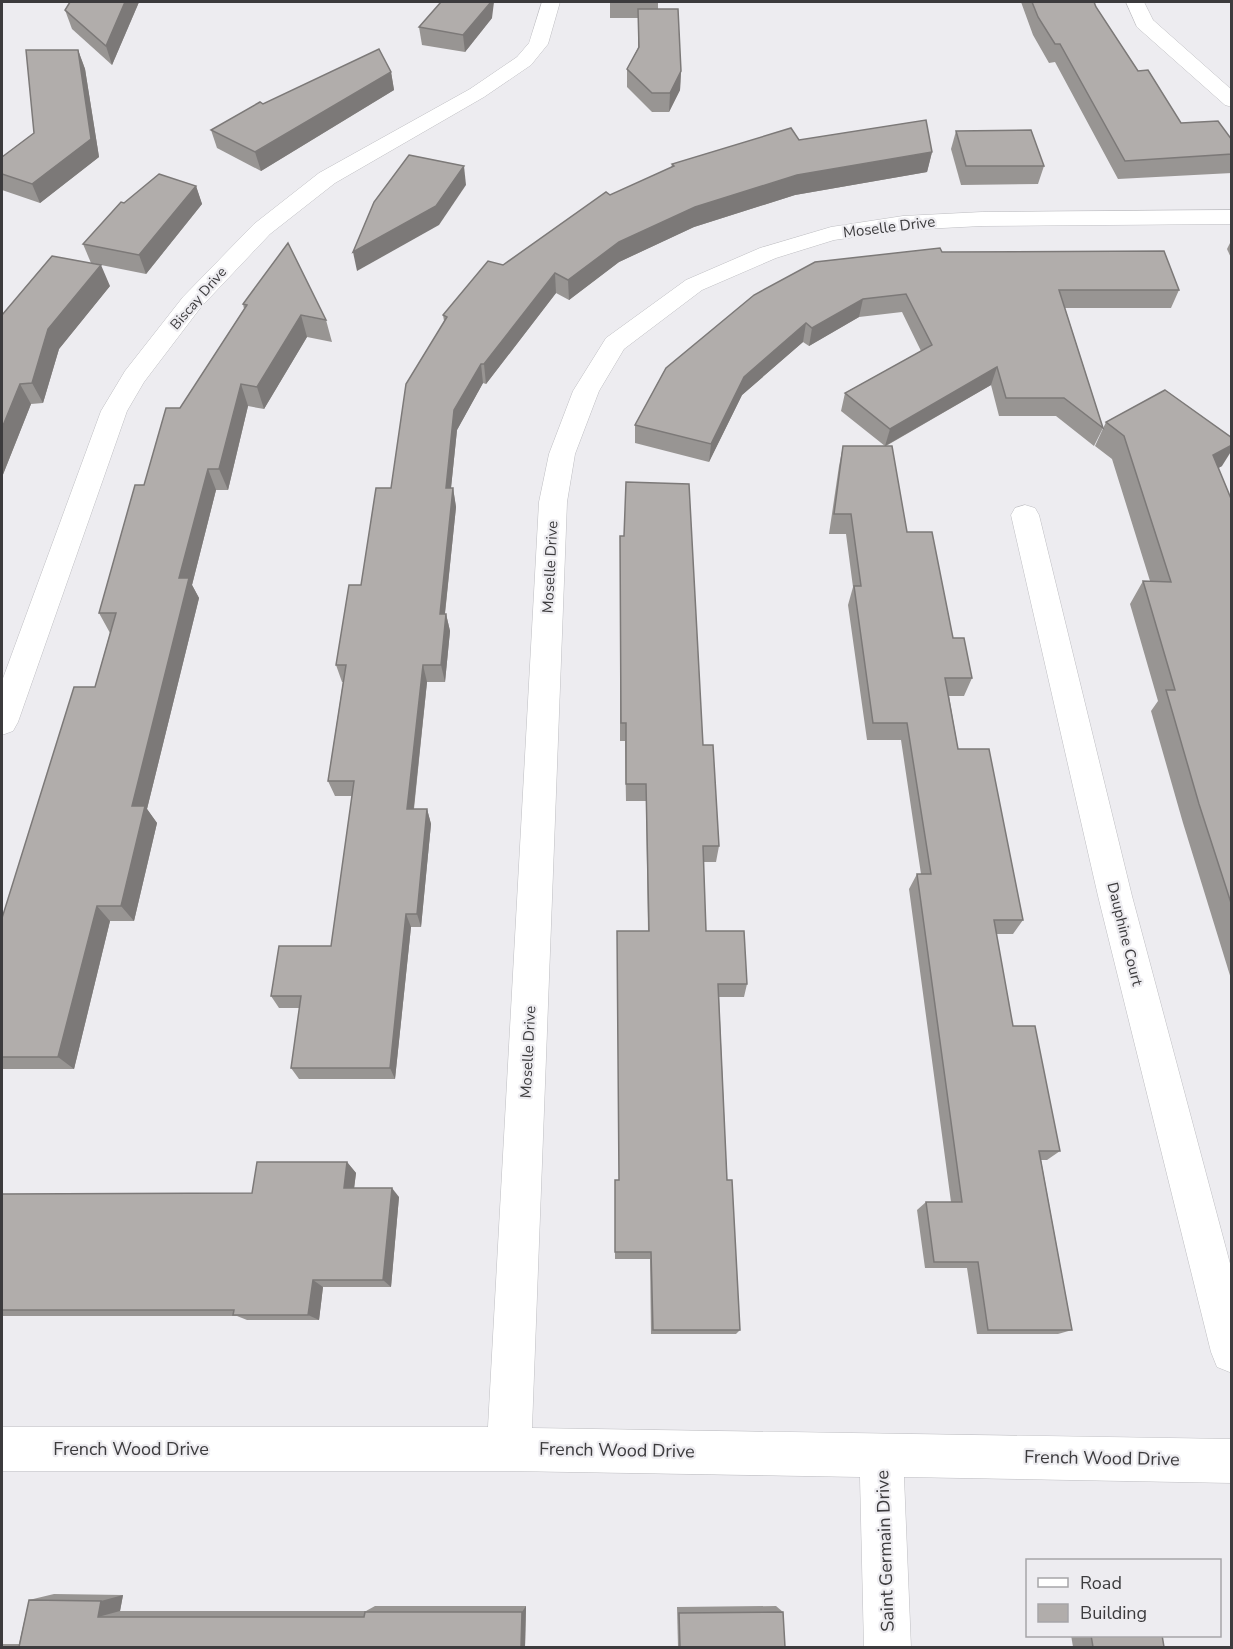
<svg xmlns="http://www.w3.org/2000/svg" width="1233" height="1649" viewBox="0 0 1233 1649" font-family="'Nunito Sans',sans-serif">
	<rect width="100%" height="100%" fill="#edecf0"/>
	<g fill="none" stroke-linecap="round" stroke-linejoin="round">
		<defs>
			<g id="minor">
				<polygon points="542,2 560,2 548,44 531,65 484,97 335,183 270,234 201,307 144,382 127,411 18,722 13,731 2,735 2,681 101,411 125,371 183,297 254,224 319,173 470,89 517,57 529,43"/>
				<polygon points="1126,2 1144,2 1153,20 1232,90 1232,107 1225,105 1137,27"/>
				<polygon points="1232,210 1232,224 982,226 903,230 834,240 776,258 702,290 624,349 599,391 575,454 567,502 532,1428 1232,1439 1232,1483 904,1477 911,1648 864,1648 860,1477 509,1471 2,1471 2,1427 488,1427 539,502 549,454 573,391 606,338 686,280 760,248 831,227 903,216 982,212"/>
				<polygon points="1025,505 1035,508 1039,515 1132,896 1232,1271 1232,1373 1217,1367 1211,1352 1098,896 1011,515 1015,508"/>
			</g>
		</defs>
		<use href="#minor" stroke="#bebec2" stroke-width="1"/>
		<use href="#minor" fill="#fff" fill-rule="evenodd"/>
	</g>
	<g fill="#989593">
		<polygon points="139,2 112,65 72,29 65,10"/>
		<polygon points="610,2 658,2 658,9 681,71 680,90 669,112 652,112 627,87 627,69 638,48 638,18 610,18"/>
		<polygon points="1021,2 1094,2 1096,7 1138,71 1181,123 1232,140 1232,173 1118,179 1055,62 1049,63 1033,35"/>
		<polygon points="492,18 465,52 422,45 419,27"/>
		<polygon points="78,50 85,69 99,157 40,203 2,190 2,157 34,133"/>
		<polygon points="391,72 394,90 261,171 217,148 211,130 263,104"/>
		<polygon points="956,131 1044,166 1038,184 961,185 951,149"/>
		<polygon points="799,140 932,152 927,172 795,195 694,227 619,262 569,300 556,293 486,384 483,383 457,430 451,488 453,488 456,507 445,614 446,614 450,631 445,682 427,682 414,809 427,809 431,824 421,927 411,927 395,1079 299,1079 291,1068 300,1008 279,1008 271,996 331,946 352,796 335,796 328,781 343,682 342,682 336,665 444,321 443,315 503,265 610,195 671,168 672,164"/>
		<polygon points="196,186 202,204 146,274 91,263 83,244 124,203"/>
		<polygon points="1232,239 1232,260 1227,249"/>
		<polygon points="942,252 1179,290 1171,308 1065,308 1103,428 1094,446 1056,416 999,416 991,385 886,446 907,532 953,638 972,678 964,696 949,696 958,749 1023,920 1013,934 996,934 1013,1026 1060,1151 1047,1160 1041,1160 1072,1330 1058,1334 977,1334 967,1268 925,1268 917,1210 926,1202 951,1202 909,889 917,874 921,874 901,740 867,740 848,605 853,587 846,534 829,534 839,466 843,446 885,446 841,411 845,393 921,351 902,312 859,317 809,346 803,342 742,395 709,462 635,443 635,425 666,368"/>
		<polygon points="110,286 59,349 43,403 31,404 2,477 2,315"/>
		<polygon points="243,304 326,320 332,342 307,337 264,409 248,406 228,490 216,490 192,585 199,598 147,809 157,823 134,921 110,921 74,1069 2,1069 2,918 95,687 110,633 99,613 144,485 180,408 244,309"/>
		<polygon points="1106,422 1222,466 1218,468 1232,501 1232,982 1183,823 1151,711 1158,701 1130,604 1143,581 1150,581 1112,459 1095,446"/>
		<polygon points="620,536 703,745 719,846 716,862 703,862 706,931 747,984 744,997 719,997 727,1180 740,1330 736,1334 651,1334 650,1259 615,1259 615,1180 619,1180 648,931 646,801 626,801 625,741 620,741"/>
		<polygon points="347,1162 356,1173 354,1188 399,1197 391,1287 323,1287 319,1320 247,1320 237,1316 2,1316 2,1194 252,1193"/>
		<polygon points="54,1594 123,1595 120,1611 366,1611 375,1606 526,1606 525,1647 2,1647 2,1644 19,1644 29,1600"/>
		<polygon points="776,1606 783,1612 785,1647 678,1647 677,1607"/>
		<polygon points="1071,1635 1162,1635 1164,1647 1073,1647"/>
		<rect x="1207" y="1646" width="25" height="1"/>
	</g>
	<g fill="#7c7978">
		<polygon points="125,2 139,2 112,65 106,46"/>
		<polygon points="491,2 494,2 492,18 465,52 463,35"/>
		<polygon points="78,50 85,69 99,157 40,203 32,184"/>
		<polygon points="681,71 680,90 669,112 670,93"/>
		<polygon points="391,72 394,90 261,171 255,152"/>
		<polygon points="932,152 927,172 795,195 694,227 619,262 569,300 568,280 619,242 695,207 797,175"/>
		<polygon points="464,166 466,185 439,225 357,271 353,252"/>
		<polygon points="196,186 202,204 146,274 139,255"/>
		<polygon points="101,265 110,286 59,349 43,403 32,383 48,329"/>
		<polygon points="555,273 556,293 486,384 484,364"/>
		<polygon points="863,299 859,317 809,346 812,328"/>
		<polygon points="301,315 307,337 264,409 257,387"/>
		<polygon points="806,323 803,342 742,395 709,462 711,444 744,377"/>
		<polygon points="481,364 483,383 457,430 449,507 446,488 454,410"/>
		<polygon points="997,367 991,385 885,446 890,429"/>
		<polygon points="20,384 31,404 2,477 2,428"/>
		<polygon points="241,384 248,406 228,490 219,469"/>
		<polygon points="1232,445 1232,450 1222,466 1200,479 1213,455"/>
		<polygon points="208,469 216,490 192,585 199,598 147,809 157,823 134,921 121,906 132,806 179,578"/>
		<polygon points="453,488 456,507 443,631 440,614"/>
		<polygon points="446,614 450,631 445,682 441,665"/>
		<polygon points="423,665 427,682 412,824 407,809"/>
		<polygon points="427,809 431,824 421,927 417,914"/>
		<polygon points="97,906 110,921 74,1069 58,1057"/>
		<polygon points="406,914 411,927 395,1079 390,1068"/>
		<polygon points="347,1162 356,1173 353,1197 344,1188"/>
		<polygon points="392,1188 399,1197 391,1287 383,1280"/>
		<polygon points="313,1280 323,1287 319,1320 308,1315"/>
		<polygon points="123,1595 120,1611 98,1617 101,1601"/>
		<polygon points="526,1606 525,1647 521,1647 522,1612"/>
	</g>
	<g fill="#b1adab" stroke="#7c7978" stroke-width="1.5">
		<polygon points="70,2 125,2 106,46 65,10"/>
		<polygon points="441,2 491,2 463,35 419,27"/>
		<polygon points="1032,2 1094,2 1096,7 1138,71 1148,70 1181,123 1218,121 1232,140 1232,154 1125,161 1060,44 1055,44 1038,17"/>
		<polygon points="638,9 678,9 681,71 670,93 652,93 627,69 639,47"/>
		<polygon points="379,49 391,72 255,152 211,130 260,102 263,104"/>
		<polygon points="26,50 78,50 91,139 32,184 2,174 2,157 34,133"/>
		<polygon points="926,120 932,152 797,175 695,207 619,242 568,280 555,273 484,364 481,364 454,410 446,488 453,488 440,614 446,614 441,665 423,665 407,809 427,809 417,914 406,914 390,1068 291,1068 301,996 271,996 279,946 331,946 354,781 328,781 346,665 336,665 349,585 361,585 376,488 391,488 406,384 447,317 443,315 488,261 503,265 606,192 610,195 674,166 672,164 791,128 799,140"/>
		<polygon points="1031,130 1044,166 966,166 956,131"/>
		<polygon points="409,155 464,166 436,206 353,252 374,202"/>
		<polygon points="159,174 196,186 139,255 83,244 121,202 124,203"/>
		<polygon points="288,243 326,320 301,315 257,387 241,384 219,469 208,469 179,578 189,578 132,806 145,806 121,906 97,906 58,1057 2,1057 2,918 74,687 95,687 116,613 99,613 135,485 144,485 166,408 180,408 247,305 243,304"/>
		<polygon points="940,248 942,252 1164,251 1179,290 1059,290 1103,428 1064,398 1006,398 997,367 890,429 845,393 932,345 906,294 863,299 812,328 806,323 744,377 711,444 635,425 666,368 754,295 815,262"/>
		<polygon points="52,256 101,265 48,329 32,383 20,384 2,428 2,315"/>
		<polygon points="1165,390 1232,438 1232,445 1213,455 1232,501 1232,906 1199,804 1166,690 1175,690 1143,581 1171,582 1124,436 1106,422"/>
		<polygon points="843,446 892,446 907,532 932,532 953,638 964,638 972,678 945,678 958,749 989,749 1023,920 994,920 1013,1026 1035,1026 1060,1151 1039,1151 1072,1330 988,1330 978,1262 934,1262 926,1202 962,1202 917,874 931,874 907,723 873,723 854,586 861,586 851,514 834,514"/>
		<polygon points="626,482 689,484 703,745 713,745 719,846 703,846 706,931 744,931 747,984 718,984 727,1180 732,1180 740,1330 653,1330 651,1252 615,1252 615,1180 619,1180 617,931 649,931 646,784 626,784 626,723 621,723 620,536 624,536"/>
		<polygon points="257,1162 347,1162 344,1188 392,1188 383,1280 313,1280 308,1315 233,1315 234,1310 2,1310 2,1194 252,1193"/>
		<polygon points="29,1600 101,1601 98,1617 364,1617 365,1612 522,1612 521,1647 19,1647"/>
		<polygon points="783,1612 785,1647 680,1647 679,1613"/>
		<polygon points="1091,1635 1162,1635 1164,1647 1093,1647"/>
	</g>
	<g text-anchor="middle" stroke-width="4.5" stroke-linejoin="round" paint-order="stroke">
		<g font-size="14" fill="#3c3b3d" stroke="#edecf0">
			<text transform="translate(198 298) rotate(-49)" y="5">Biscay Drive</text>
		</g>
		<g font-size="15" fill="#3c3b3d" stroke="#edecf0">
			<text transform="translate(889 227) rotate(-7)" y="5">Moselle Drive</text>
			<text transform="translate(550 567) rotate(-87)" y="5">Moselle Drive</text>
			<text transform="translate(1125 934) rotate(76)" y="5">Dauphine Court</text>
			<text transform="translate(528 1052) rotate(-87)" y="5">Moselle Drive</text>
		</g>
		<g font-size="18" fill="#3c3b3d" stroke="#edecf0">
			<text x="131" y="1455">French Wood Drive</text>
			<text transform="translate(617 1450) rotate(1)" y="6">French Wood Drive</text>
			<text transform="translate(1102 1458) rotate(1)" y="6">French Wood Drive</text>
			<text transform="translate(885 1551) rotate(-92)" y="6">Saint Germain Drive</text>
		</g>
	</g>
	<rect width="1233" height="1649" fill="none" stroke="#3c3b3d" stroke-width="6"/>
	<rect x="1026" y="1559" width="195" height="78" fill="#edecf0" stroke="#a6a5a8" stroke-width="1.5"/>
	<rect x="1038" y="1578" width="30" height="9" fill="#ffffff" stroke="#a6a5a8" stroke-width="1.5"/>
	<text x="1080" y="1589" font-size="18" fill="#3c3b3d">Road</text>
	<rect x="1038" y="1604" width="30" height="18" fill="#b1adab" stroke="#a6a5a8" stroke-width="1.5"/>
	<text x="1080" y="1619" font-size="18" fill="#3c3b3d">Building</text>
</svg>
